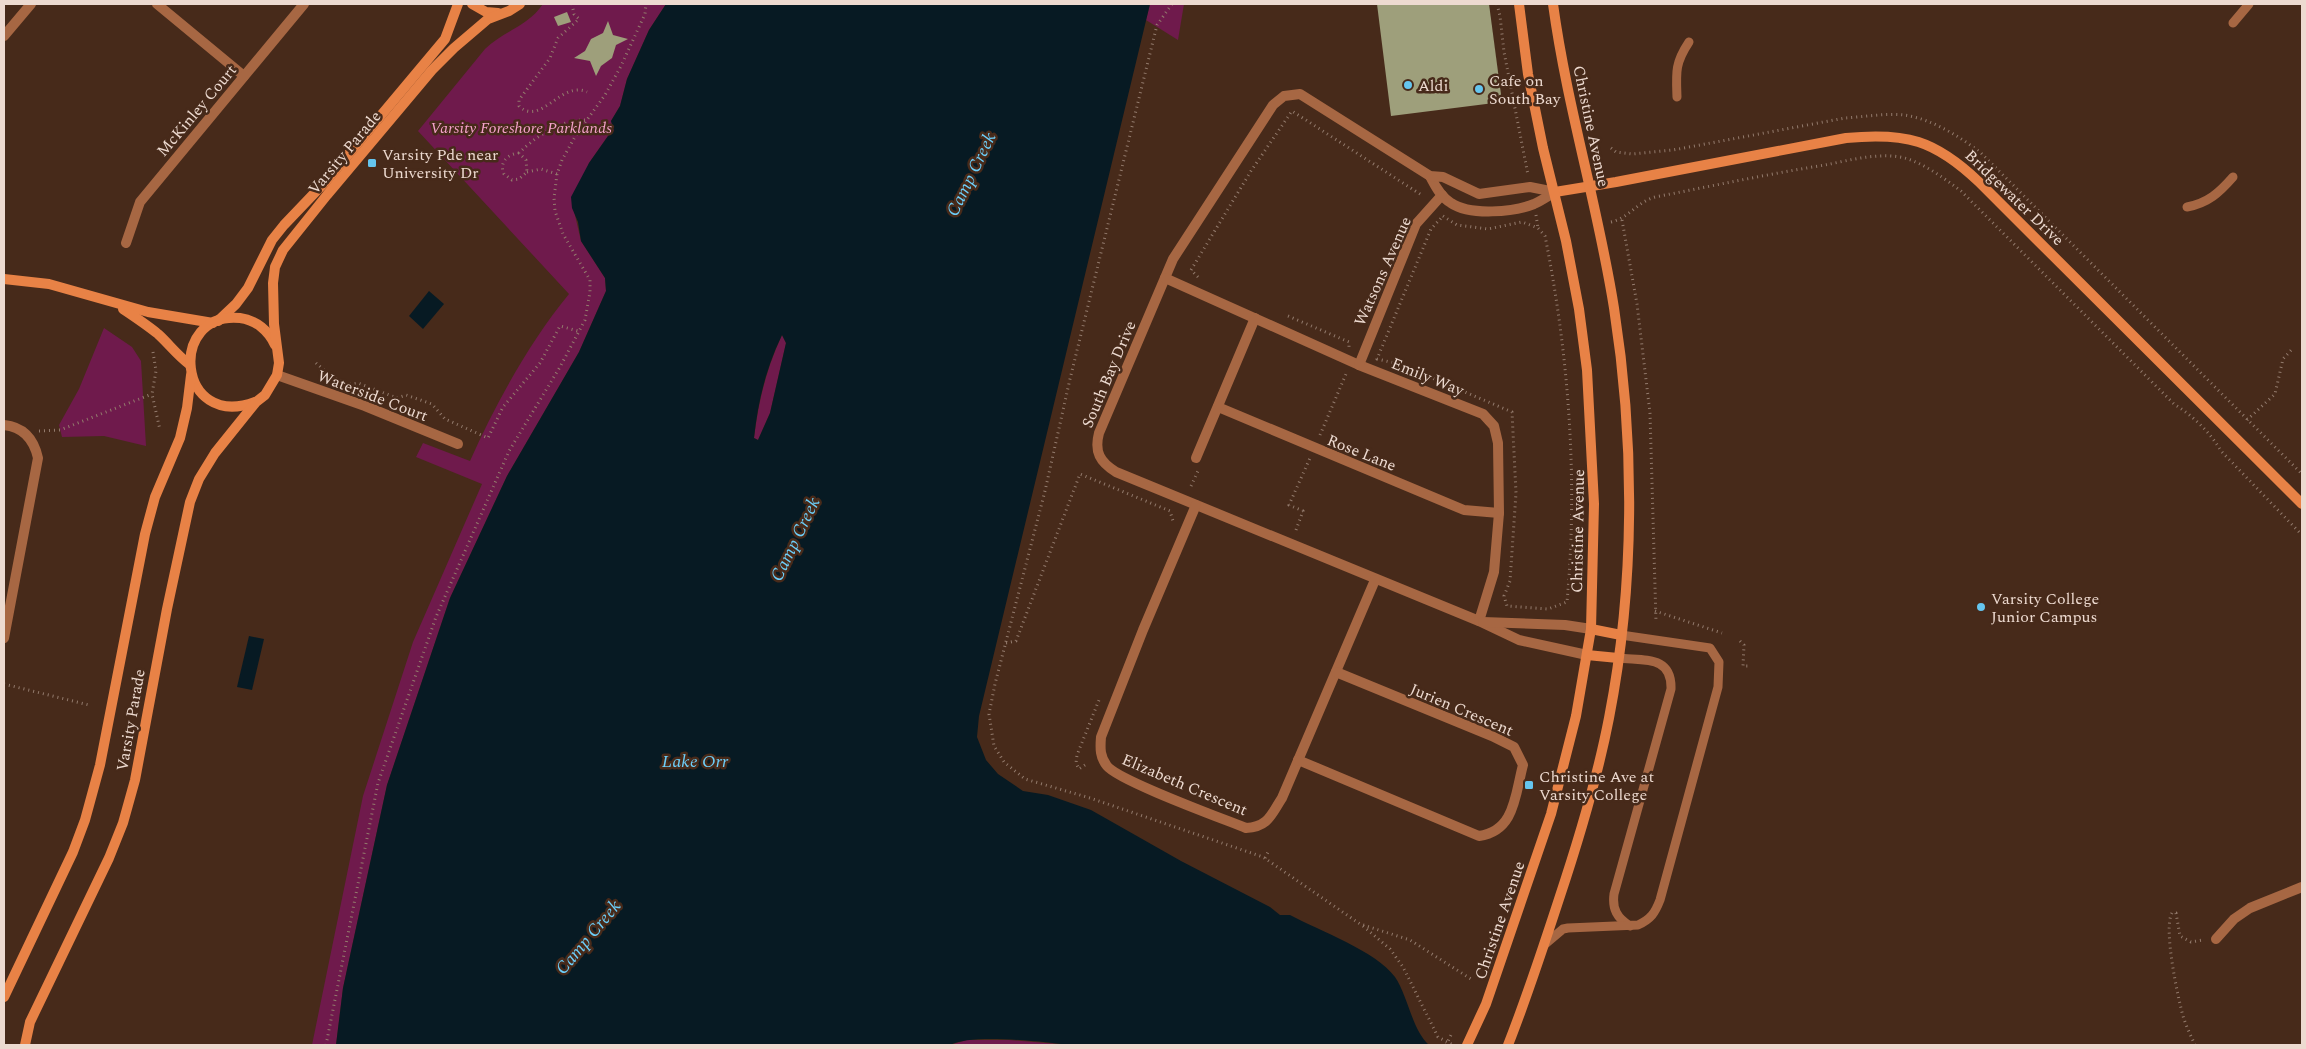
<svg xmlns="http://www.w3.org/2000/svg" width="2306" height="1049" viewBox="0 0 2306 1049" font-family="Spectral,serif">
	<rect width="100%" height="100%" fill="#472a1a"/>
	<g fill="#6f1a4c">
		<path d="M543,4H666L649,30L627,79L620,106L611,121L614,130L608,136L589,163L574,211L581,241L605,278L606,291L579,352L507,476L450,598L387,785L343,988L336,1045H312L363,796L413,642L482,484L416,457L423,443L470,461C495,405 530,341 569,294L418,131L485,49C504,31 528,26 543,4Z"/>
		<polygon points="1150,4 1184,4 1178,40 1146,20"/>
		<polygon points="104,328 132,347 141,361 146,446 104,436 62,437 59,425 79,389"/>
		<path d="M782,335L786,343L770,413L758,440L754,438C759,399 766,370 782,335Z"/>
		<polygon points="967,1040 1009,1040 1069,1045 950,1045"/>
	</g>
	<g fill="#071a23" fill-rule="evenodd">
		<path d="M666,4H1150L979,716L977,737L986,760L998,774L1023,791L1048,795L1091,810L1181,861L1270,907L1280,915H1290C1320,931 1376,951 1395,977C1408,996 1412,1030 1429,1045H1069C1042,1042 972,1033 950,1045H336L343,988L387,785L450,598L507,476L579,352L606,291L605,278L581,241L578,222L572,208L571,197L589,163L608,136L614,131L611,121L620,106L627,79L649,30ZM782,335L786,343L770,413L758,440L754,438C758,401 766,368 782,335Z"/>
		<polygon points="429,291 444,304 423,329 409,316"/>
		<polygon points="249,636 264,639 252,690 237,687"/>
	</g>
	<g fill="#9e9f7b">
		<polygon points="1377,4 1489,4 1502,102 1391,116"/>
		<polygon points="567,12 571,22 558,26 554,17"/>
		<polygon points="608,21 613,35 628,39 616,45 612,58 601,66 596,76 590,61 574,58 585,51 591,39 603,33"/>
	</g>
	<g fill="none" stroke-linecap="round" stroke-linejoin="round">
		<g stroke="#937b6d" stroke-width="3" stroke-dasharray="1 4" stroke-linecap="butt">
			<path d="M572,4L574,14L579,19L558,38L550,58L519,100V106C541,127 561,80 587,92"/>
			<polyline points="1172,4 1157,25 1070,379 1045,491 995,684 989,714 994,746 1004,762 1025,779 1090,798 1263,857 1360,924 1410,940 1471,979"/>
			<polyline points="1497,4 1500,16 1504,52 1528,175"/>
			<path d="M1611,148L1616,152L1632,154L1673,150L1845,118C1863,117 1885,113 1904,115C1932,119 1959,136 1981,153L2302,474"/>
			<path d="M519,153C507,154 499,163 504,174L512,180L519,179L527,172L526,160L519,153C536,136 561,120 585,120"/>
			<polyline points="527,172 541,169 557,174"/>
			<polyline points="1536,215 1538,228"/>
			<path d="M1443,216L1457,225L1488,229L1522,222L1538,228L1545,236C1569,356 1578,481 1567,602L1548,609L1507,606L1504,596L1510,581L1516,493L1512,412L1399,364L1377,359L1431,229Z"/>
			<polyline points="1622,220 1637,304 1650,413 1656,622"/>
			<path d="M1611,222C1629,218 1637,202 1655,197C1712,186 1768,174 1825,165C1851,160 1883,151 1908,159C1928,166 1945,179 1961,191L2174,404C2193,416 2210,432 2221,451L2302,535"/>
			<polyline points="1198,277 1191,270 1251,171 1292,111 1423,196"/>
			<polyline points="1288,316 1349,342 1349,347"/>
			<polyline points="153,352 156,371 152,394 160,430"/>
			<path d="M316,363C327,373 343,387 358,383L397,398L406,395L432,404L445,419L488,438L503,407L540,363L560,326L578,331"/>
			<polyline points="2247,420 2275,394 2283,359 2293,348"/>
			<polyline points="39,431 60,430 152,394"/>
			<polyline points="1320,435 1346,374"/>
			<polyline points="1191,486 1198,471"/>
			<polyline points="1296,530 1303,511 1289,505 1310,458"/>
			<polyline points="1655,611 1722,633"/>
			<polyline points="1740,641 1744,645 1743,666 1750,666"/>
			<polyline points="1006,643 1016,641 1080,474 1170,511 1173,521"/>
			<polyline points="4,684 89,705"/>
			<polyline points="1085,765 1079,769 1076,763 1077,755 1099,700"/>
			<polyline points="1265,858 1269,850"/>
			<polyline points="1363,926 1390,949 1403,967 1438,1037 1453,1045"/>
			<polyline points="326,1045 378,783 436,617 509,451 560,367 585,320 590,292 590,280 563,234 555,211 554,198 557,174 562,160 576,135 605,95 621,66 645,14 646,4"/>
			<polyline points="1446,1045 1452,1033"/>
			<path d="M2195,1045C2191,1036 2186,1026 2183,1016C2178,998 2163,928 2172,913H2176L2180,936L2191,942L2203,940"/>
		</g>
		<g stroke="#a76743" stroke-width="9">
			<polyline points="2233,23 2249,4"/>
			<path d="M1677,97C1676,72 1675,63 1689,42"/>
			<path d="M2187,207C2208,203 2219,193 2233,177"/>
			<path d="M1618,658C1644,661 1672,655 1671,689L1614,894C1612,909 1617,918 1630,926"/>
			<path d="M1544,945L1563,929L1568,928L1638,925C1651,919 1655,913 1660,900L1718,687L1719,662L1710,648L1621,635"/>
		</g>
		<g stroke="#a76743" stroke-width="10">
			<polyline points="157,4 244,76"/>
			<polyline points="4,36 31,4"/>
			<path d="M1430,176C1435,186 1441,197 1451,203C1470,216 1514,212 1534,204C1541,201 1548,196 1555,192"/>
			<path d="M1555,192L1530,187L1479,194L1443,177L1430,176L1300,94L1284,96L1273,105L1173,259L1099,433C1094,452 1100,462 1116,472L1479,621L1519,640L1587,655"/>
			<polyline points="126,243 140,202 304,4"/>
			<polyline points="1165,278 1359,365 1483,414 1494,426 1498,443 1499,513 1494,572 1479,621"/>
			<polyline points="1359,365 1416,224 1442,195"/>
			<polyline points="277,375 365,406 458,444"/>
			<polyline points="1218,407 1464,510 1499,513"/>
			<path d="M4,425C24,427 34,440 38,458L4,638"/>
			<polyline points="1196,458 1255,318"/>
			<path d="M1196,505L1143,630L1101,737C1100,749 1100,757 1107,766C1119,781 1221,818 1246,828C1268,827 1271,815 1282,798L1375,580"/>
			<polyline points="1483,622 1565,625 1591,629"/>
			<path d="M1298,760L1479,836C1515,831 1515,795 1523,765L1514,747L1492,736L1336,672"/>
			<polyline points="2216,939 2234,919 2250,908 2302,887"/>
		</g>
		<g stroke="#e88246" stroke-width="10">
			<polyline points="472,4 486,12 498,13"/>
			<path d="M1555,192L1616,182L1846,138C1906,132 1935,140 1979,182L2302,504"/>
			<polyline points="4,279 49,284 148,312 213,323"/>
			<path d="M123,309C135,317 147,325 158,334C169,344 177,355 189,364"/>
			<polyline points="218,321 236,304 248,288 272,240 284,225 326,181 445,39 458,4"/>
			<path d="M255,402C177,431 167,311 240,318C256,320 269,331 275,345"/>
			<polyline points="1591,629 1621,635"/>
			<polyline points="1587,655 1618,658"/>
			<polyline points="4,997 73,852 85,820 100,765 145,534 155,497 180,438 187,408 191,375"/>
			<polyline points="25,1045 30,1022 109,858 123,823 135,780 167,609 190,502 199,479 215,453 256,402 265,395 277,375 279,363 274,324 273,283 275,267 283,250 327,195 432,70 454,48 488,19 509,11 520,4"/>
			<polyline points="1467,1045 1486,1004 1551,814 1576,716 1591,629 1594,504 1587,370 1579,309 1566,241 1543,148 1528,74 1519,4"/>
			<path d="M1508,1045C1527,997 1543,948 1559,899C1579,839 1597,780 1609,718C1635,585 1635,442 1614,308C1598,206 1567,107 1553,4"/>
		</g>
	</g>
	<g fill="#65c5ee" stroke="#472a1a" stroke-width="2">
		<circle cx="1408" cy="85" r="5"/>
		<circle cx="1479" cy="89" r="5"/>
		<rect x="367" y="158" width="10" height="10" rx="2.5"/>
		<circle cx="1981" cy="607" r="5"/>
		<rect x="1524" y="780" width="10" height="10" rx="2.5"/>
	</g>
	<g text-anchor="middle" stroke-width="5" stroke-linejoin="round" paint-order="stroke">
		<g font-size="16" fill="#eddad0" stroke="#472a1a" text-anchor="start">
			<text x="1489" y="86">Cafe on<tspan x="1489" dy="18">South Bay</tspan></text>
			<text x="1418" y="91">Aldi</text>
			<text x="382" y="160">Varsity Pde near<tspan x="382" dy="18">University Dr</tspan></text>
			<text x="1991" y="604">Varsity College<tspan x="1991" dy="18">Junior Campus</tspan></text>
			<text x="1539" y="782">Christine Ave at<tspan x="1539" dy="18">Varsity College</tspan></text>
		</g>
		<g font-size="16" fill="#eddad0" stroke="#472a1a">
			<text transform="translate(196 110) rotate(-50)" y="6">McKinley Court</text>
			<text transform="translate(1592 126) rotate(78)" y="6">Christine Avenue</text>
			<text transform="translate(344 152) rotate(-50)" y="6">Varsity Parade</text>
			<text transform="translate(2015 197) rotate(44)" y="6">Bridgewater Drive</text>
			<text transform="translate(1382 271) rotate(-66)" y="6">Watsons Avenue</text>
			<text transform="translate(1108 374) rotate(-67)" y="6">South Bay Drive</text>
			<text transform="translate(1428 376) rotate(22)" y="6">Emily Way</text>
			<text transform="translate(373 395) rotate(21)" y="6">Waterside Court</text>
			<text transform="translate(1362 452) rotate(22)" y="6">Rose Lane</text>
			<text transform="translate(1577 531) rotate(-89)" y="6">Christine Avenue</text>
			<text transform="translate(1462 709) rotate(23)" y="6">Jurien Crescent</text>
			<text transform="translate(130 720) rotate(-80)" y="6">Varsity Parade</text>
			<text transform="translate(1185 784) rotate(23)" y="6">Elizabeth Crescent</text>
			<text transform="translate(1499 920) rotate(-71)" y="6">Christine Avenue</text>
		</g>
		<g font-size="16" font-style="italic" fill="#f5a2cb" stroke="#472a1a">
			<text x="521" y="133">Varsity Foreshore Parklands</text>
		</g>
		<g font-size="18" font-style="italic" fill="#6ccffa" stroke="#472a1a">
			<text transform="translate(971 174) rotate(-64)" y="6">Camp Creek</text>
			<text transform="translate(795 539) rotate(-64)" y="6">Camp Creek</text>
			<text x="695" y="767">Lake Orr</text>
			<text transform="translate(588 937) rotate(-50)" y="6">Camp Creek</text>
		</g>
	</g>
	<rect width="2306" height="1049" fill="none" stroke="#eddad0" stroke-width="10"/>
</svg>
